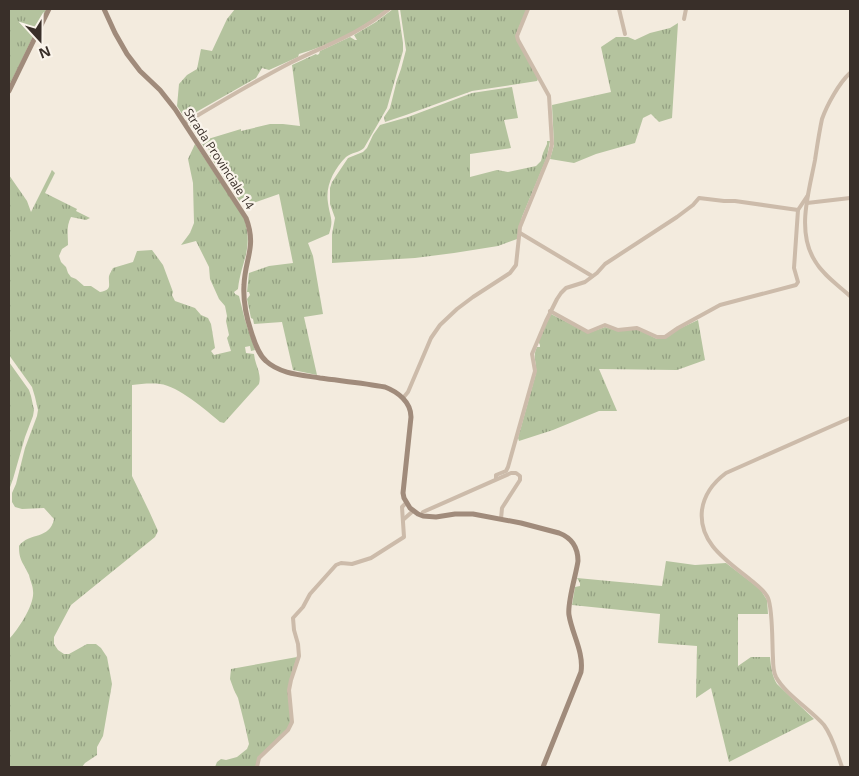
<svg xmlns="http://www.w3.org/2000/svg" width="859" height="776" viewBox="0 0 859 776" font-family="'Open Sans',sans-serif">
	<defs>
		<pattern id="grass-tufts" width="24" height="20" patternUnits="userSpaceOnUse" patternTransform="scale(1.25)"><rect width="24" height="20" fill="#b4c39e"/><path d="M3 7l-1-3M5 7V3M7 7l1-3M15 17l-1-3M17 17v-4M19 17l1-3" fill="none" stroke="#939f81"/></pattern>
	</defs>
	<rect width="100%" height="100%" fill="#f3ebde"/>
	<g fill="url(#grass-tufts)">
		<polygon points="9,9 46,10 9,86"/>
		<path d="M235,9H387C361,29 331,45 299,54L298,57L269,70L262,68L256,78L191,115L184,117L177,106L179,84L187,75L197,69L201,49L212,51L227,19Z"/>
		<path d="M393,9H398L403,43V51L387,108L364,148C359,153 352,152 346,157C334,169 325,186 328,203C330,218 334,219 329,234L308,243L313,256L323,314L304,317L317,375L293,370L282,322L254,324L253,319L251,318L247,299L250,295L249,292H247L249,273L269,266L293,263L279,194L245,206L244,203L240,202L208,153L209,150L207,147H204L190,125V122H192C195,129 199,138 208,139L241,129V131L270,124H283L300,126L292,65L316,54L317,55L319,54L320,51L350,37L355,40H357L354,35L376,22Z"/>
		<polygon points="400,9 527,9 516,34 538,79 537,81 472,91 406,115 385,122 384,117 390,108 397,80 401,69 406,50"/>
		<polygon points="678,23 672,118 659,122 651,114 643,118 635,143 596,154 574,163 550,159 554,145 552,105 611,92 601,47 616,37 628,37 635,40 650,33 670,28"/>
		<polygon points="512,87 518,118 504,120 511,148 470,154 470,177 497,170 508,172 536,166 541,161 543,153 547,144 547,141 550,141 547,157 522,217 517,239 498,246 454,253 415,258 332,263 332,234 335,218 330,204 330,188 332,182 348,158 363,152 367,148 373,135 380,125 408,117 472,93"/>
		<path d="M195,144L244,218C254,249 241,261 238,289L234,292L235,294L239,296L245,320L255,350L251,351L250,346L245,347L246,353L254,354C255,365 262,374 259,384L224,423L220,422C206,410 178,386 160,384C151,383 140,384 132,385V476L149,511L158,531L155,537L71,605L54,637V644L58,650L64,654H69L87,644H96L101,648L107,657L112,684L103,736L97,747V755L85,763L82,767H9V639C18,630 35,604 33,591C33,586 30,580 29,575C23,562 19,561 19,546C29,532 50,540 54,519L44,508L22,509L15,507L12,502V493L16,484L25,448L37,416L38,410L35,397L32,387L9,355V175L27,201L31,212L52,170L55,173L45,193L77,209L76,211L90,218L86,220L71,217C66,227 68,234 68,245L62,249L59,256L61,262L66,267L68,273L71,277L76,279L84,286H91L100,292C113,290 108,285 109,276C110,273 112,270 113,268L133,262L137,251L152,250L163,265L173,292L172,295L175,301L195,308L201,315L208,318L211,324L215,348L211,351L214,355L231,351L227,338L229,335L226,321L227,316L225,306L219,299L210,279L209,267L196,241L181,245L190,233L194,223L193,183L188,159Z"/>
		<path d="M551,314L588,333L605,327L619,331L638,329L657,339L698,320L705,360L677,370L599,369L617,411H599L553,430L519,441L518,438L536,373C537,363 532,356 537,347H540V345L538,341Z"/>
		<polygon points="9,362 29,390 31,396 34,410 33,416 25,437 13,479 9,490"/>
		<path d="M666,561L695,565L726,563L760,589L767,600L768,614H738V666L751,657H770C771,667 772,676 777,684L814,719L729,762L711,688L696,698L697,646L658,643L660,614L572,605L575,587L580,586V583L577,578L662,586Z"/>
		<polygon points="297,657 290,679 291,722 287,730 260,755 258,757 256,767 215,767 217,762 221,759 226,760 237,757 247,749 249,744 246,730 238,698 234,690 230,679 231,669"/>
	</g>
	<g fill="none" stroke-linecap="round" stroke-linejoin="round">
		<g stroke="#cba" stroke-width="4">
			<polyline points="619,9 625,34"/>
			<polyline points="684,19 686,9"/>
			<path d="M850,73C839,83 827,105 822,119C819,133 817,147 815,160C809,192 796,231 815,261C823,275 838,285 850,296"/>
			<path d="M185,123C220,102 255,81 292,62C326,45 359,34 389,9"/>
			<polyline points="807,203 850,198"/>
			<polyline points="520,233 592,276"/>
			<polyline points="550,311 588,332 605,325 618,330 637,328 657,337 665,337 678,328 720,305 796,285 798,282 794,268 798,210 808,195"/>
			<polyline points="403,398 408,392 431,338 440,325 457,309 473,297 510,273 516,265 520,227 549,156 552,144 549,96 518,40 517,36 528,9"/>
			<polyline points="496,479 496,475 506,471 508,467 535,371 532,354 546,321 557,299 561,293 566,288 585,282 597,273 605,264 677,217 693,205 699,198 724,201 735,201 798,210"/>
			<polyline points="423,512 511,473 516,473 520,476 520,480 502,508 501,519"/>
			<polyline points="404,519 413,511"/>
			<polyline points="257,767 259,758 288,730 292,722 289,690 291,680 299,656 298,644 294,630 293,618 303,607 310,594 336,565 341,563 352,564 371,558 404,537 402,507 406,503"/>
			<path d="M842,767C837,754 833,737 824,725C811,710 785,694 776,677C773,671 773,665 773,658C772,644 773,610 768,598C765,591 758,586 752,581C729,562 698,544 702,510C704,495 714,482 726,473L850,418"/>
		</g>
		<g stroke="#a08b7b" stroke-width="5">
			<path d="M104,9L115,33L127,54L140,71L160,90L175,109L246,218C257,247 245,258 244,285C243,301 246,316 251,331C254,341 258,354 266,361C280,374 302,375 320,378C342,381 364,383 385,387C398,392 411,402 411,417L403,493L404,498L410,508L418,514L423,516L436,517L455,514H473L521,523L559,533C572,538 578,547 578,561C576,575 567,603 569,615C572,634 584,652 581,672L543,767"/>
			<polyline points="9,91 49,9"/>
		</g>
	</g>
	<g text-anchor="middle" stroke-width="4.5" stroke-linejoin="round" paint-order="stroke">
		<g font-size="12" fill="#392f29" stroke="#faf4eb">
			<text transform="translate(219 159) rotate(57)" y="4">Strada Provinciale 14</text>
		</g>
	</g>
	<rect width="859" height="776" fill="none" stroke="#392f29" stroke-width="20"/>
	<g transform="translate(40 40) rotate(159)" stroke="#faf4eb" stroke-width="4" paint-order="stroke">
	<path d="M0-4L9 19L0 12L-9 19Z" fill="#392f29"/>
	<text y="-8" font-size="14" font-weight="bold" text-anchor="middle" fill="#392f29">N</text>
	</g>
</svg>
